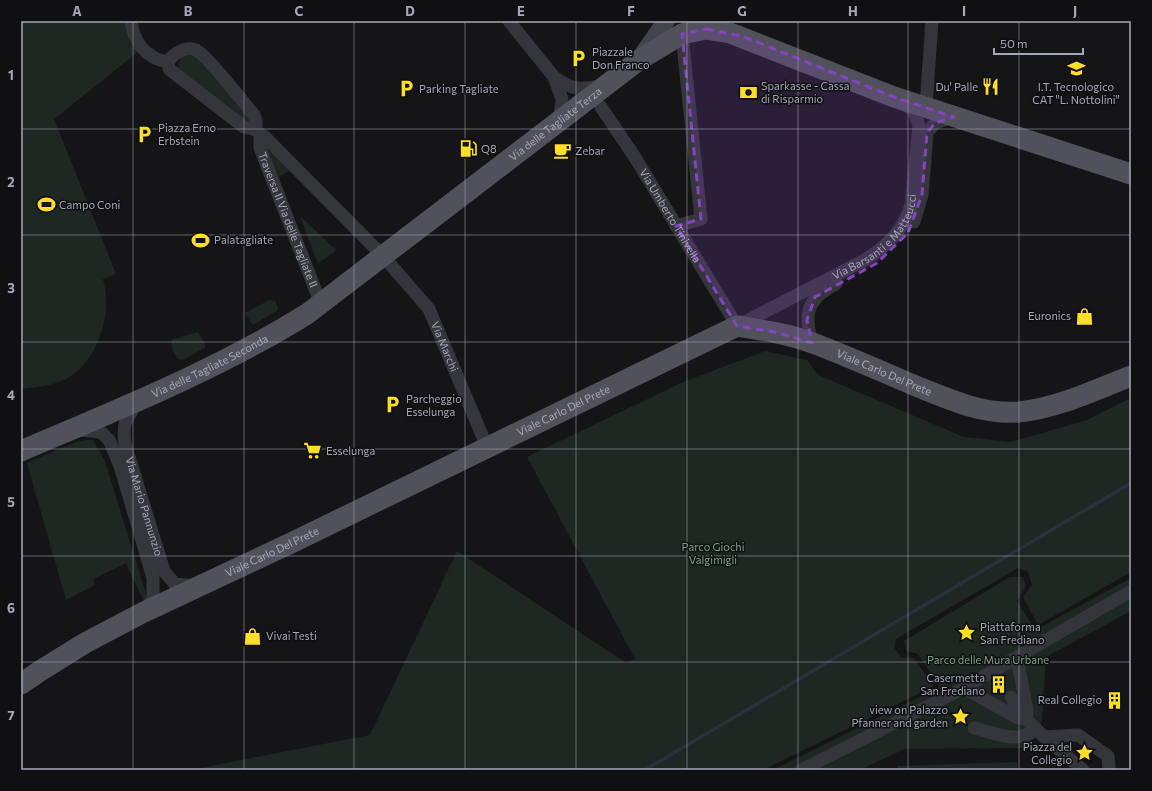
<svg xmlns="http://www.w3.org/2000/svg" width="1152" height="791" viewBox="0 0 1152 791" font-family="Commissioner,sans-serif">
	<rect width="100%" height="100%" fill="#151517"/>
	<g fill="#1e2721">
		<path d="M21,21H126L130,43L139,51L54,119L116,274L103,279C113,314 98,361 66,379C53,386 35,387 21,389Z"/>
		<polygon points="195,54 251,116 251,122 246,124 179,69 178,63 183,56"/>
		<polygon points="265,147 292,169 277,178"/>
		<polygon points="300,216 336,250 318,264"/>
		<polygon points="269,300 275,301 278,308 277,311 254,324 251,323 245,313 247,312"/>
		<polygon points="198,332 205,344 205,348 182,360 178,359 173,351 171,340"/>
		<polygon points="765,351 807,360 818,375 964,437 1011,442 1087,420 1131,398 1131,572 1038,625 1023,597 1032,585 1028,572 1018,568 896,639 894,648 901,657 914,658 934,686 763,770 190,770 370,735 457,551 626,663 635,659 527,457 683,382"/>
		<polygon points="86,440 93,440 105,461 146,594 144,602 126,563 93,579 95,585 66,600 27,463 76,442"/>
		<polygon points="1010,577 1023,577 1026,586 1017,601 1035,630 1131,578 1131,611 1046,657 1042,721 1035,738 1023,748 905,749 859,770 773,770 940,687 918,654 906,651 904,641"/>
		<polygon points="1017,762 1017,770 897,770 897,766"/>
	</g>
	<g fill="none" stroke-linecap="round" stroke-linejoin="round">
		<polyline stroke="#2a303b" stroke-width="3.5" points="645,770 1131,483"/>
		<g stroke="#35353c" stroke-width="13">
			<path d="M131,21C133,42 147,59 168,62"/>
			<polyline points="509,21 554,77 562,99 560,119"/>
			<path id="s1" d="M168,62C174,53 185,46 196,50C207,55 244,103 254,115C256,120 258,124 254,129L266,138L384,257L429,309L487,447"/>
			<polyline points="168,62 169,69 244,127 254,129"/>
			<path d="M554,77C572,90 579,90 601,86"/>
			<path id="s2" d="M601,107L636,159L737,326L863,261C885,248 904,230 911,205L919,126L914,111L904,104"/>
			<polyline points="926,107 932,21"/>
			<path id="s3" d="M260,134V148L321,304"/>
			<polyline points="914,222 922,195 927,133 935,123 953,117"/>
			<polyline points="676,226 701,219 682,34"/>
			<path d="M812,343C803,312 808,298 836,284"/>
			<path id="s4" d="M138,402C126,419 122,423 125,444L164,571L175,584L196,586"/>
			<polyline points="78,430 93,431 102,433 109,440 120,466 153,578 153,598 145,610"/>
			<polyline points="1017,657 1027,711 1026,719 1044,737 1083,770"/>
			<polyline points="964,688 1018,718 1026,719"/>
			<polyline points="1011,697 1026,719"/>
			<path d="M974,728C996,733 1017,745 1036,729"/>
			<polyline points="1044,737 1078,735 1108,756 1109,770"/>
			<polyline points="801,770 964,688 1131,591"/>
		</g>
		<polyline stroke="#43444c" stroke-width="18" points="639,60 666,21"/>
		<g stroke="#51515b" stroke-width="21">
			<path id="s5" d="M21,451C119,409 217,370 307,314L639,60L682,34L706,29L730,33L894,97L1131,174"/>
			<path id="s6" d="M21,684L40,671L85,643L142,613L289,544L737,326C763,330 788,334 813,343C846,356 879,370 911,384C946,398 981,415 1019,412C1058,408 1095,390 1131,376"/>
		</g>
	</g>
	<path fill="#8345be" fill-opacity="0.2" stroke="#8345be" stroke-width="3" stroke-dasharray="8 5" stroke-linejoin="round" d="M706,29L742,36L894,97L954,117L935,123L927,133L922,195L908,233L877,263L815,297L807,320L812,343L775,332L737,326L676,226L701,219L682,34Z"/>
	<path fill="none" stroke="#a5a8b8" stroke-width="1" stroke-opacity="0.55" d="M133,21V770M244,21V770M354,21V770M465,21V770M576,21V770M687,21V770M798,21V770M908,21V770M1019,21V770M21,129H1131M21,235H1131M21,342H1131M21,449H1131M21,556H1131M21,662H1131"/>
	<defs>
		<symbol id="parking-bare" viewBox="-9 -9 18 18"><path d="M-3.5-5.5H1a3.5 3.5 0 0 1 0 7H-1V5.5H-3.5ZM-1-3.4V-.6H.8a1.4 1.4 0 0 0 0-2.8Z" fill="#ffdf25" stroke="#101012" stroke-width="2.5" paint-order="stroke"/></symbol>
		<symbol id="school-bare" viewBox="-9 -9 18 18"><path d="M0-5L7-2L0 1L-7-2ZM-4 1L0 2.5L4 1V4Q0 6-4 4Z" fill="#ffdf25" stroke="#101012" stroke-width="2.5" paint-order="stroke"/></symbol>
		<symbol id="restaurant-bare" viewBox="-9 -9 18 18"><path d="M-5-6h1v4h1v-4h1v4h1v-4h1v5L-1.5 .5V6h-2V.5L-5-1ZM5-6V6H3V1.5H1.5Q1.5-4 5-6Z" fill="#ffdf25" stroke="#101012" stroke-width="2.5" paint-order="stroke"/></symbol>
		<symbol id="bank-bare" viewBox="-9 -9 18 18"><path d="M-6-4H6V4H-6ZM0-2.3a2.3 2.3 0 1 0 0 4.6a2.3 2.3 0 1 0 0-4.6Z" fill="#ffdf25" stroke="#101012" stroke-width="2.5" paint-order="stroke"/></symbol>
		<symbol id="fuel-bare" viewBox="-9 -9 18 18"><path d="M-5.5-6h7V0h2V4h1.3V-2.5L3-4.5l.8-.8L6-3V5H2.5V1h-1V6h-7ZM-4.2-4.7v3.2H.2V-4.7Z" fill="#ffdf25" stroke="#101012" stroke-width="2.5" paint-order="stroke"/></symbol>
		<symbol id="cafe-bare" viewBox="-9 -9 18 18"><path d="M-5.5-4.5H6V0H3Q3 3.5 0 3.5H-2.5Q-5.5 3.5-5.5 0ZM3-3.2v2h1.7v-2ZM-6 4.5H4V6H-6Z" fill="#ffdf25" stroke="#101012" stroke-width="2.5" paint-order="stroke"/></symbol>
		<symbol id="stadium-bare" viewBox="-9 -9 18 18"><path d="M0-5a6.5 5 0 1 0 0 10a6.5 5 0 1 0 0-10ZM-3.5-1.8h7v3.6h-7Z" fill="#ffdf25" stroke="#101012" stroke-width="2.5" paint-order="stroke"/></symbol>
		<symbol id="shop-bare" viewBox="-9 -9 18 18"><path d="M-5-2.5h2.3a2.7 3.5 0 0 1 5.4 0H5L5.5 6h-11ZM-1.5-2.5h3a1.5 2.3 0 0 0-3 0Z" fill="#ffdf25" stroke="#101012" stroke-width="2.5" paint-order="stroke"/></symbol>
		<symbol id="supermarket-bare" viewBox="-9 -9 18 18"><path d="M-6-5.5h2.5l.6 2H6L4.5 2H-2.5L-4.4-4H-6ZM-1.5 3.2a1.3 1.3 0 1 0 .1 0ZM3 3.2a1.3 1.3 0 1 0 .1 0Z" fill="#ffdf25" stroke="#101012" stroke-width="2.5" paint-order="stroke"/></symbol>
		<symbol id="sight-bare" viewBox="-9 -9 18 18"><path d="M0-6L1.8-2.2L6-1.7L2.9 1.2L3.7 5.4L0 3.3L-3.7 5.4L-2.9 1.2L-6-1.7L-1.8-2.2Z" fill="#ffdf25" stroke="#101012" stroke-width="2.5" paint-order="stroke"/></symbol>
		<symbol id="building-bare" viewBox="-9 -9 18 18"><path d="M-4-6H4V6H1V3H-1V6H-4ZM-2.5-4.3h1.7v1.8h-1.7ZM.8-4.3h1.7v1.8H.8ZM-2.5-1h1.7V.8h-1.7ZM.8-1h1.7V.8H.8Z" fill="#ffdf25" stroke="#101012" stroke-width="2.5" paint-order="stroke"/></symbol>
	</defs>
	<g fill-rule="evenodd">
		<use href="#parking-bare" x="566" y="46" width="25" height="25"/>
		<use href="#school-bare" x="1064" y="56" width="25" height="25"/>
		<use href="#restaurant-bare" x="978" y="74" width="25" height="25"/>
		<use href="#parking-bare" x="394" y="76" width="25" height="25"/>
		<use href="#bank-bare" x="736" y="80" width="25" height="25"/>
		<use href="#parking-bare" x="132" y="122" width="25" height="25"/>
		<use href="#fuel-bare" x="456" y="136" width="25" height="25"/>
		<use href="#cafe-bare" x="550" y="138" width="25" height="25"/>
		<use href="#stadium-bare" x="34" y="192" width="25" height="25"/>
		<use href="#stadium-bare" x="188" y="228" width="25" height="25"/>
		<use href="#shop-bare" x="1072" y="304" width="25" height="25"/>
		<use href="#parking-bare" x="380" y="392" width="25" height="25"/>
		<use href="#supermarket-bare" x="300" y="438" width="25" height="25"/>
		<use href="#sight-bare" x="954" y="620" width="25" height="25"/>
		<use href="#shop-bare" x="240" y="624" width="25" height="25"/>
		<use href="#building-bare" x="986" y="672" width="25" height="25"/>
		<use href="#building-bare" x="1102" y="688" width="25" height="25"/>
		<use href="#sight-bare" x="948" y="704" width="25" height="25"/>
		<use href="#sight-bare" x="1072" y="740" width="25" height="25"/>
	</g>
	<g text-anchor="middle" stroke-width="3" stroke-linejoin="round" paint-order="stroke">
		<g font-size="11" fill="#a5a8b8" stroke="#101012" text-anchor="start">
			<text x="592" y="56">Piazzale<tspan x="592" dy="13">Don Franco</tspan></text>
			<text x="761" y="90">Sparkasse - Cassa<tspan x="761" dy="13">di Risparmio</tspan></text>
			<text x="978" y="91" text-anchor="end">Du' Palle</text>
			<text x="1076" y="91" text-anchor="middle">I.T. Tecnologico<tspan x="1076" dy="13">CAT "L. Nottolini"</tspan></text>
			<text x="419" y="93">Parking Tagliate</text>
			<text x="158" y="132">Piazza Erno<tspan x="158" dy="13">Erbstein</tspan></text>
			<text x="481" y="153">Q8</text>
			<text x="575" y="155">Zebar</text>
			<text x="59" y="209">Campo Coni</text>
			<text x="214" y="244">Palatagliate</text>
			<text x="1071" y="320" text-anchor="end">Euronics</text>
			<text x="406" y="403">Parcheggio<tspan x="406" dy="13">Esselunga</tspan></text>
			<text x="326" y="455">Esselunga</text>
			<text x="980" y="631">Piattaforma<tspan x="980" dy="13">San Frediano</tspan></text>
			<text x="266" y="640">Vivai Testi</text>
			<text x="985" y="682" text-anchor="end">Casermetta<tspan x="985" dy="13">San Frediano</tspan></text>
			<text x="1102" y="704" text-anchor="end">Real Collegio</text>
			<text x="948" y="714" text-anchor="end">view on Palazzo<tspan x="948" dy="13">Pfanner and garden</tspan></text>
			<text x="1072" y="751" text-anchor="end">Piazza del<tspan x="1072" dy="13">Collegio</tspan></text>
		</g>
		<g font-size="11" fill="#a5a8b8" stroke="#101012">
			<text dy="4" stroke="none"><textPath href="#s5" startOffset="630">Via delle Tagliate Terza</textPath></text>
			<text dy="4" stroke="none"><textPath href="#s2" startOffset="129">Via Umberto Tinivella</textPath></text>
			<text dy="4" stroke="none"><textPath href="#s3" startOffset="91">Traversa II Via delle Tagliate II</textPath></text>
			<text dy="4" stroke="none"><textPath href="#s2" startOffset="426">Via Barsanti e Matteucci</textPath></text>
			<text dy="4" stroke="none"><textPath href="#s1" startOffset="427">Via Marchi</textPath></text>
			<text dy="4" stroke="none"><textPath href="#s5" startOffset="207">Via delle Tagliate Seconda</textPath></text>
			<text dy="4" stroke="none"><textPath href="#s6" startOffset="956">Viale Carlo Del Prete</textPath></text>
			<text dy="4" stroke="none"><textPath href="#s6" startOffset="608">Viale Carlo Del Prete</textPath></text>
			<text dy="4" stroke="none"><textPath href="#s4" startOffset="111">Via Mario Pannunzio</textPath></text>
			<text dy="4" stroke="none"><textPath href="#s6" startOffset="284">Viale Carlo Del Prete</textPath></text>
		</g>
		<g font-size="11" fill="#7ba485" stroke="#101012">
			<text x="713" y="551">Parco Giochi<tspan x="713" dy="13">Valgimigli</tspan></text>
			<text x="988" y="664">Parco delle Mura Urbane</text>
		</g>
	</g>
	<rect width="1152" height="791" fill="none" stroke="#101012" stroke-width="44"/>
	<path d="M994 48v6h89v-6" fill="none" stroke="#a5a8b8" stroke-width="2"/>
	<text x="1000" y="48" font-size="12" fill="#a5a8b8" stroke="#101012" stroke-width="3" paint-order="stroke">50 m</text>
	<rect x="22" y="22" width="1108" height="747" fill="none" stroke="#a5a8b8" stroke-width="1.5"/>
	<g font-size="13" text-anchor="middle" font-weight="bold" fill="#a5a8b8">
		<text x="77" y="16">A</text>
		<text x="188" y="16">B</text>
		<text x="299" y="16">C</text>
		<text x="410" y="16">D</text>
		<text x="521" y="16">E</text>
		<text x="631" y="16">F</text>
		<text x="742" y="16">G</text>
		<text x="853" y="16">H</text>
		<text x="964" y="16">I</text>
		<text x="1075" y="16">J</text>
		<text x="11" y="80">1</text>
		<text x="11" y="187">2</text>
		<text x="11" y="293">3</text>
		<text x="11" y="400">4</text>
		<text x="11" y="507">5</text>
		<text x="11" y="613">6</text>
		<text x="11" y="720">7</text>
	</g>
</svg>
